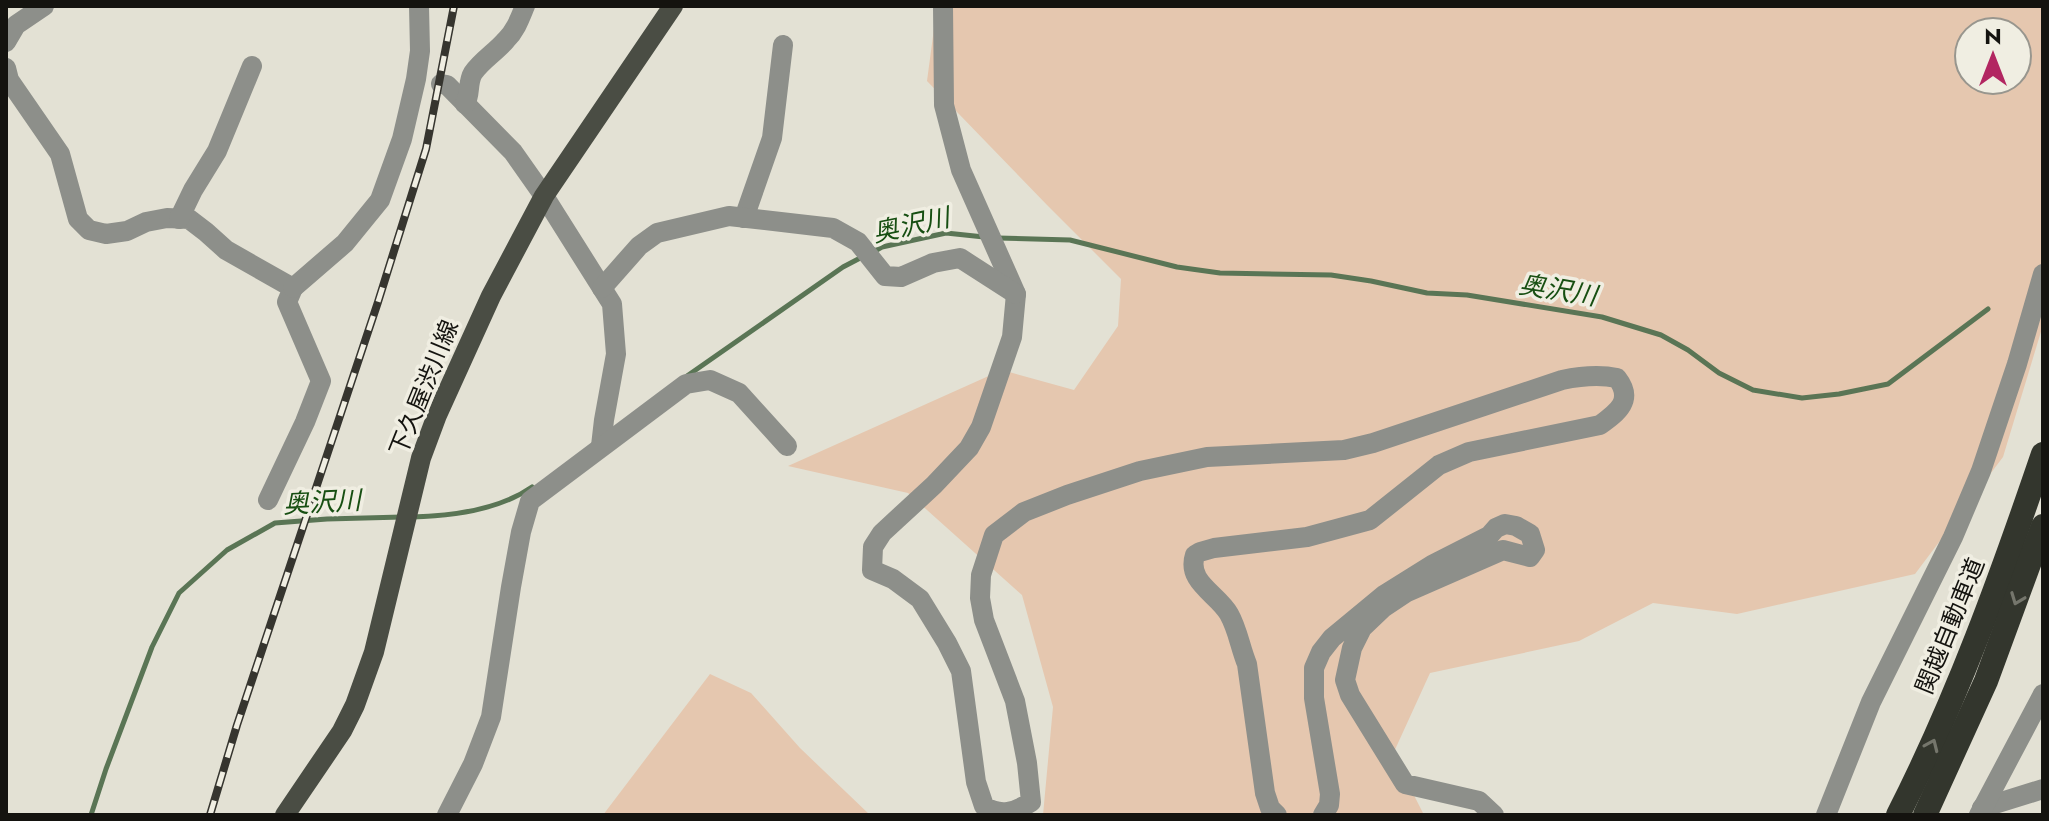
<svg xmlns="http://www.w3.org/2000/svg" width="2049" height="821" viewBox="0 0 2049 821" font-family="Jost,'Noto Sans JP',sans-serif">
	<rect width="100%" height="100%" fill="#e3e1d4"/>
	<g fill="#e5c7af" fill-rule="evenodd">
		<path d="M937,6H2043V325L2003,457L1915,574L1737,614L1653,603L1579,641L1430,673L1393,754L1424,815H1043L1053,707L1022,595L908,493L788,466L1002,370L1074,390L1118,326L1121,279L1048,206L927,81ZM1969,32H2017V80H1969Z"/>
		<polygon points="710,674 751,693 800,748 870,815 603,815"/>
	</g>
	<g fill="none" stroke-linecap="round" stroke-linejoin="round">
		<g stroke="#5a7555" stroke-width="5">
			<polyline points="998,238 1070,240 1177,267 1220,273 1331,275 1371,281 1427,293 1467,295 1602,317 1661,335 1688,350 1719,373 1753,390 1802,398 1839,394 1888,384 1988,309"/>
			<polyline points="873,252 882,247 946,233 984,237"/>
			<polyline points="687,376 843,267 864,256"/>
			<path d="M412,517C452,516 499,510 532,487"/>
			<polyline points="91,815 106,769 152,647 179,593 227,550 275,523 327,519 402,517"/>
		</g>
		<g stroke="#8d8f8a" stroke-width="20">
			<path d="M943,6L944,105L961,170L1016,294L1012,337L981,427L969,448L934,485L882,533L873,547L872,570L893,579L920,599L947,643L961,671L976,782L984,806C1001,817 1015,812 1031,802L1027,763L1015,701L984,620L980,598L981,575L994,535L1024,512L1067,495L1140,471L1207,457L1344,450L1373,443L1562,380C1581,376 1598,374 1617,378C1634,400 1618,412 1600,425L1469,452L1439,465L1370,520L1307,537L1214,548L1200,552L1195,555C1186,582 1218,594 1229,614C1238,630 1240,647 1247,664L1265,793L1270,808L1277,815"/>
			<polyline points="6,42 16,25 44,6"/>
			<polyline points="6,68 9,80 60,154 78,219 89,230 106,234 127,231 146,222 167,218 189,219 206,232 226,250 293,288 287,302 321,381 305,422 268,500"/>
			<polyline points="441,84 447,85 513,152 544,196 612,304 616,354 604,420 601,446"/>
			<path d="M465,104C471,94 467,83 473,73C482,60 496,52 506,40C516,30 520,18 525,6"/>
			<polyline points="744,218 772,138 783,45"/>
			<polyline points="179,219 193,190 217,151 252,66"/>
			<polyline points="293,288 345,243 380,200 402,139 416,79 420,51 419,6"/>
			<polyline points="602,288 639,246 657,233 729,216 833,228 858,242 885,276 901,277 933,263 960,258 1016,294"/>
			<polyline points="1982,808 2043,789"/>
			<polyline points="447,815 473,764 491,717 511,587 521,532 530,501 686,384 710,380 739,393 787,446"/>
			<polyline points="1323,815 1329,805 1330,794 1314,698 1314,668 1321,652 1332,638 1384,595 1432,565 1489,536 1496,528 1505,524 1516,526 1530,534 1535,550 1530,557 1503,550 1407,592 1383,608 1362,628 1352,648 1345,680 1350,695 1405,784 1479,801 1494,815"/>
			<polyline points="1826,815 1871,702 1953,537 1981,471 2017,364 2043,274"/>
			<polyline points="1979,815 2043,694"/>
		</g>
		<polyline stroke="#4a4d44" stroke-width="20" points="285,815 342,731 355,705 374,652 421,458 437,415 491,296 544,196 673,6"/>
		<g stroke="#33362d" stroke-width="24">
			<path d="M1898,815C1957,699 2001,577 2043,454"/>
			<polyline points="1925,815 1986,681 2043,526"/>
		</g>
		<defs>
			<polyline id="rail" points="210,815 237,725 378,302 426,149 454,6"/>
		</defs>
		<use href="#rail" stroke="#36352f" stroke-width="8"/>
		<use href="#rail" stroke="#f0eee2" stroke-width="5" stroke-dasharray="15" stroke-linecap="butt"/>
	</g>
	<defs><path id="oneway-chevron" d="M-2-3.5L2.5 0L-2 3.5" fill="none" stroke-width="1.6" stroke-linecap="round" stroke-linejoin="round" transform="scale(2)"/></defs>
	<g stroke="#75766c">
		<use href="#oneway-chevron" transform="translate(2017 599) rotate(111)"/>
		<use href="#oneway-chevron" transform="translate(1932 745) rotate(-66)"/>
	</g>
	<g text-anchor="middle" stroke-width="7" stroke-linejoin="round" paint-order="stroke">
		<g font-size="24" fill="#14130f" stroke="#f0eee2">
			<text transform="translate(424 388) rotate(-68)" y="8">下久屋渋川線</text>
			<text transform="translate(1950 626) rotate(-68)" y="8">関越自動車道</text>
		</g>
		<g font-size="26" font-style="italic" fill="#174f12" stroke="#f0eee2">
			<text transform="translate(911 225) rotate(-12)" y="9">奥沢川</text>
			<text transform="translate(1558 290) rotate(9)" y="9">奥沢川</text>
			<text transform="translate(322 502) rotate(-3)" y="9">奥沢川</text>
		</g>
	</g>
	<rect width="2049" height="821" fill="none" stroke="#14130f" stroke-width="16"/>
	<g transform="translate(1993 56)"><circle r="38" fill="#f0eee2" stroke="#98968e" stroke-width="2"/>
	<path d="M0-6L14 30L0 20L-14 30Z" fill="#b22661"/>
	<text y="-12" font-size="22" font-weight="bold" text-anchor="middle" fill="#14130f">N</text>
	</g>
</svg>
